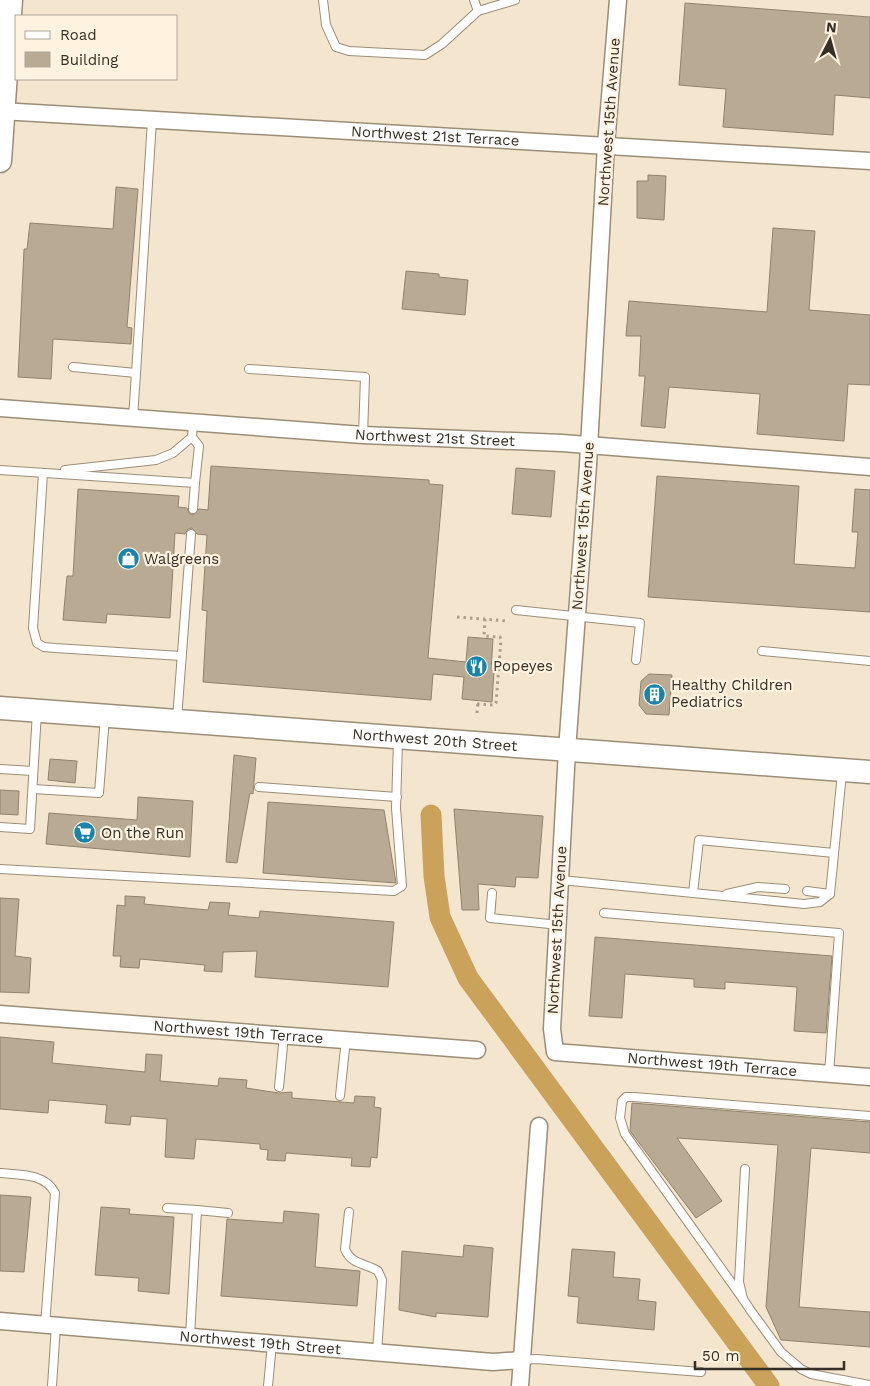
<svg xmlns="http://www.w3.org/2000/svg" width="870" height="1386" viewBox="0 0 870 1386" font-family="'Work Sans',sans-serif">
	<rect width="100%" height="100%" fill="#f4e5ce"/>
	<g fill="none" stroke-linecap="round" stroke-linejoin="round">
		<polyline stroke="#cba25a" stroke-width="21" points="431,815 434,876 440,917 468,978 769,1386"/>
	</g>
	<g fill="#b8aa93" stroke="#90836d">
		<polygon points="685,3 870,17 870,98 835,95 833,135 723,127 726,89 679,85"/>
		<polygon points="648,175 666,176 664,220 637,218 637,181 648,181"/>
		<polygon points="116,187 138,189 127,327 132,328 131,344 53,339 51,379 18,377 24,249 27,249 30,223 113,229"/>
		<polygon points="773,228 815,231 809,310 870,315 870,385 848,384 844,441 757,434 760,394 669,387 665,428 641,426 645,376 639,376 641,336 626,336 629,301 767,312"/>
		<polygon points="406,271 439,274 439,277 468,280 465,315 402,309"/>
		<polygon points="211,466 429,480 429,484 443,485 428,658 466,662 468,637 493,639 491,670 494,671 492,702 462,699 464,677 433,674 431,700 203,682 207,611 202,610 207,535 197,534 192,528 188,529 185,534 175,533 170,618 107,614 106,623 63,620 67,576 73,576 78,489 179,496 178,507 187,508 189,513 193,515 199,509 208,510"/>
		<polygon points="516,468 555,471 551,517 512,514"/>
		<polygon points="657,476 799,486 794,564 855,568 858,532 852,532 855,489 870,490 870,612 648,597"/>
		<polygon points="649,674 672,675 669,715 646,714 639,705 641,681"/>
		<polygon points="234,755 256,758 253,794 250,793 237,863 226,862"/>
		<polygon points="50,759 77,761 75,783 48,780"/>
		<polygon points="0,790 19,791 18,815 0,814"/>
		<polygon points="138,797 193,801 190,857 46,844 49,813 137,820"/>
		<polygon points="268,802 384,810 396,883 263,873"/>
		<polygon points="454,809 543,816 538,878 516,877 515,887 478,884 479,910 462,910"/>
		<polygon points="125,896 145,897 144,904 208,910 210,902 230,903 228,915 259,918 260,911 394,922 388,987 255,977 257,951 223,952 222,972 204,971 205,965 140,959 139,968 120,967 121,956 113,956 117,905 125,906"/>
		<polygon points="0,898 19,899 15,956 31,958 29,993 0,992"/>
		<polygon points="595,937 832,956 826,1033 794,1031 797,987 725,982 725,989 694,987 694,979 625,974 622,1018 589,1016"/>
		<polygon points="0,1037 54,1042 52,1063 145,1072 146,1054 162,1055 160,1081 218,1086 219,1078 247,1080 246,1088 279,1093 292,1092 292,1098 354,1103 355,1096 375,1097 374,1107 381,1108 377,1158 371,1157 370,1167 351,1166 352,1158 286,1153 285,1161 267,1160 268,1150 260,1149 260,1144 196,1139 194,1159 165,1157 167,1119 131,1116 130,1125 105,1123 107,1105 49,1100 48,1113 0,1109"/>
		<polygon points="632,1103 870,1122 870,1153 811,1148 799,1307 870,1312 870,1347 781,1340 766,1307 778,1145 677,1138 722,1201 696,1218 630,1131"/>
		<polygon points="0,1195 31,1197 24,1272 0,1271"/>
		<polygon points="101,1207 130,1209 129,1214 174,1217 169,1294 138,1291 139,1278 95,1275"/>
		<polygon points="284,1211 319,1214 315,1267 360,1271 357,1306 221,1296 227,1219 283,1223"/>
		<polygon points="464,1245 493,1248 488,1317 436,1313 436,1317 399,1310 402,1251 463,1257"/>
		<polygon points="572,1249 615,1252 613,1277 640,1279 638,1300 656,1302 654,1330 577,1323 579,1297 568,1296"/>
	</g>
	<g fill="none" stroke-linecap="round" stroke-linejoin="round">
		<defs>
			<g id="service">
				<polyline points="323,0 326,25 336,47 349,51 425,55 442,44 478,11 515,0"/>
				<polyline points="474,0 478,11"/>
				<polyline points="73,367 136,373 133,418"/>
				<polyline points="249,369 365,377 363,435"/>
				<polyline points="136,373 152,120"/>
				<polyline points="0,470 195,483 199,446 192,437 193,423"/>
				<polyline points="65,470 156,460 173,453 192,437"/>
				<polyline points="43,473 33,628 37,643 44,647 55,648 181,656"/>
				<polyline points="193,509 195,483"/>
				<polyline points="516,610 640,623 636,660"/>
				<polyline points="762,651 870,661"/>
				<polyline points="177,719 191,534"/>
				<polyline points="0,769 33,771"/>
				<polyline points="259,787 397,797"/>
				<polyline points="33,789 99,793 105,717"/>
				<polyline points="0,827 30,829 37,712"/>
				<polyline points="0,869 394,891 402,886 396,808 398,740"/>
				<polyline points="561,880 804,904 820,902 830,894 842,773"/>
				<polyline points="807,891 830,894"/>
				<polyline points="492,893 490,918 559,925"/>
				<polyline points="693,893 699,840 834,853"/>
				<polyline points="727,894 758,887 785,889"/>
				<polyline points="604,913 839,933 829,1074"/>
				<polyline points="279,1087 284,1035"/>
				<polyline points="340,1096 346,1039"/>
				<polyline points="745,1169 739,1282 743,1299 751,1311 781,1352 801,1369 811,1374 870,1385"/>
				<path d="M0,1173C19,1175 45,1173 55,1193L45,1325"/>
				<polyline points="167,1208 197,1210"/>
				<path d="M349,1212L345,1249C351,1265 366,1263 378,1271L382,1280L377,1352"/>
				<polyline points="743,1299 625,1134 620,1118 622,1101 626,1097 634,1097 870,1116"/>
				<polyline points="190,1336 197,1210 228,1213"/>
				<polyline points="522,1360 536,1359 701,1372"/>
				<polyline points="52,1386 56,1325"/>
				<polyline points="268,1386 272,1343"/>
			</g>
			<g id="minor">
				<path id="s1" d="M618,0L606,145L588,465L567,750L552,1029L555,1052L870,1077"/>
				<path id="s2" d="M0,111L870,161"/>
				<path id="s3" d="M0,408L363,435L562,443L870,467"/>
				<path id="s4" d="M0,1014L477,1050"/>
				<path id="s5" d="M0,1321L493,1362L522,1360"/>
				<polyline points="520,1386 539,1126"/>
			</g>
			<g id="secondary">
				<polyline points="0,161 11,0"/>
				<path id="s6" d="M0,708L870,772"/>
			</g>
		</defs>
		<use href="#service" stroke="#9b8e78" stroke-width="10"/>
		<use href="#minor" stroke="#9b8e78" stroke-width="19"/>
		<use href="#secondary" stroke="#9b8e78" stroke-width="25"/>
		<g stroke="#aa9f8d" stroke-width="3" stroke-dasharray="2.5 4" stroke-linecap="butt">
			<polyline points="457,617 507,621"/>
			<polyline points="477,704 494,705 496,703 501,639 500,637 484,636 485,619"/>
			<polyline points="477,713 478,701"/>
		</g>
		<use href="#service" stroke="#fff" stroke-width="8"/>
		<use href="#minor" stroke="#fff" stroke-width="16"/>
		<use href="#secondary" stroke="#fff" stroke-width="22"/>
	</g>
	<defs>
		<symbol id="shop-disc" viewBox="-11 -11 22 22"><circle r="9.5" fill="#1884ac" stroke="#fff3e0"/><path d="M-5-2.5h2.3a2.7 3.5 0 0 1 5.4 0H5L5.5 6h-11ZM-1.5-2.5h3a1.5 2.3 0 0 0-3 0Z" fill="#fff"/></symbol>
		<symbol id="restaurant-disc" viewBox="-11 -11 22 22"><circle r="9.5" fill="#1884ac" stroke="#fff3e0"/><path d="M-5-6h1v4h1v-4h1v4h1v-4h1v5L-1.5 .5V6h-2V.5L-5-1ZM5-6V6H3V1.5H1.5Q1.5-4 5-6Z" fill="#fff"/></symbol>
		<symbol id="building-disc" viewBox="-11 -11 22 22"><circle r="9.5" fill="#1884ac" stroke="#fff3e0"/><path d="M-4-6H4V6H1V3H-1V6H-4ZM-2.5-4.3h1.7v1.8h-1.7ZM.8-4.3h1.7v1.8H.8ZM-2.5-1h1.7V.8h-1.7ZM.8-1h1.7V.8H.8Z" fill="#fff"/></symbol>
		<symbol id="supermarket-disc" viewBox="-11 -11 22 22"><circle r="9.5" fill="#1884ac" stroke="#fff3e0"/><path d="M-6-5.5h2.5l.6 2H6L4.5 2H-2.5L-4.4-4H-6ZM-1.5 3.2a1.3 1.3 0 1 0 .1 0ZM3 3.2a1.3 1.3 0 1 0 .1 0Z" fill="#fff"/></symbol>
	</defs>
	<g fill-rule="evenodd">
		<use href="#shop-disc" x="116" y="546" width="25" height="25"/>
		<use href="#restaurant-disc" x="464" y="654" width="25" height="25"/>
		<use href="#building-disc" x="642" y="682" width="25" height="25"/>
		<use href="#supermarket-disc" x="72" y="820" width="25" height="25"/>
	</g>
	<g text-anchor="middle" stroke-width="4.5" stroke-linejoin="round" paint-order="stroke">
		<g font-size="15" fill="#352f26" stroke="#fff3e0">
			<text transform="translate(609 122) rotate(-86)" y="5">Northwest 15th Avenue</text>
			<text dy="5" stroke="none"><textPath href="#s2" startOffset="436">Northwest 21st Terrace</textPath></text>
			<text dy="5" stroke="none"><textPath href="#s3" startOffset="436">Northwest 21st Street</textPath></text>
			<text transform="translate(583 526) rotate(-86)" y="5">Northwest 15th Avenue</text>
			<text dy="5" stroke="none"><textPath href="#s6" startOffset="436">Northwest 20th Street</textPath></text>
			<text transform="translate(557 930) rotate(-87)" y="5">Northwest 15th Avenue</text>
			<text dy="5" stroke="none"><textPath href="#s4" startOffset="239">Northwest 19th Terrace</textPath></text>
			<text dy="5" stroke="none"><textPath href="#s1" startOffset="1212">Northwest 19th Terrace</textPath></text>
			<text dy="5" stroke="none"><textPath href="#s5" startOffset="261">Northwest 19th Street</textPath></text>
		</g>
		<g font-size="15" fill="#352f26" stroke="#fff3e0" text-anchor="start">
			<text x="144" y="564">Walgreens</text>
			<text x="493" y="671">Popeyes</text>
			<text x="671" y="690">Healthy Children<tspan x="671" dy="17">Pediatrics</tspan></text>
			<text x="101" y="838">On the Run</text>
		</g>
	</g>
	<rect x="15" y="15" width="162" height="65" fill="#fff3e0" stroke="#aea596"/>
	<rect x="25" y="31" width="25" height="8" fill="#ffffff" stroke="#aea596"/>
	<text x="60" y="40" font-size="15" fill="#352f26">Road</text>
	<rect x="25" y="52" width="25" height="15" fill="#b8aa93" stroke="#aea596"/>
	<text x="60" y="65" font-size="15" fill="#352f26">Building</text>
	<g transform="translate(830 40) rotate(6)" stroke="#fff3e0" stroke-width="4" paint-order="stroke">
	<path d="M0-4L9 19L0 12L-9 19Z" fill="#352f26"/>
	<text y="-8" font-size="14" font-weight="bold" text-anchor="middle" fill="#352f26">N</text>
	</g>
	<path d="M695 1361v8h149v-8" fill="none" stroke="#352f26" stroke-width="2.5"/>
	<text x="702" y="1361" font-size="15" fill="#352f26" stroke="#fff3e0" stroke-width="4" paint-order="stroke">50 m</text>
</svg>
